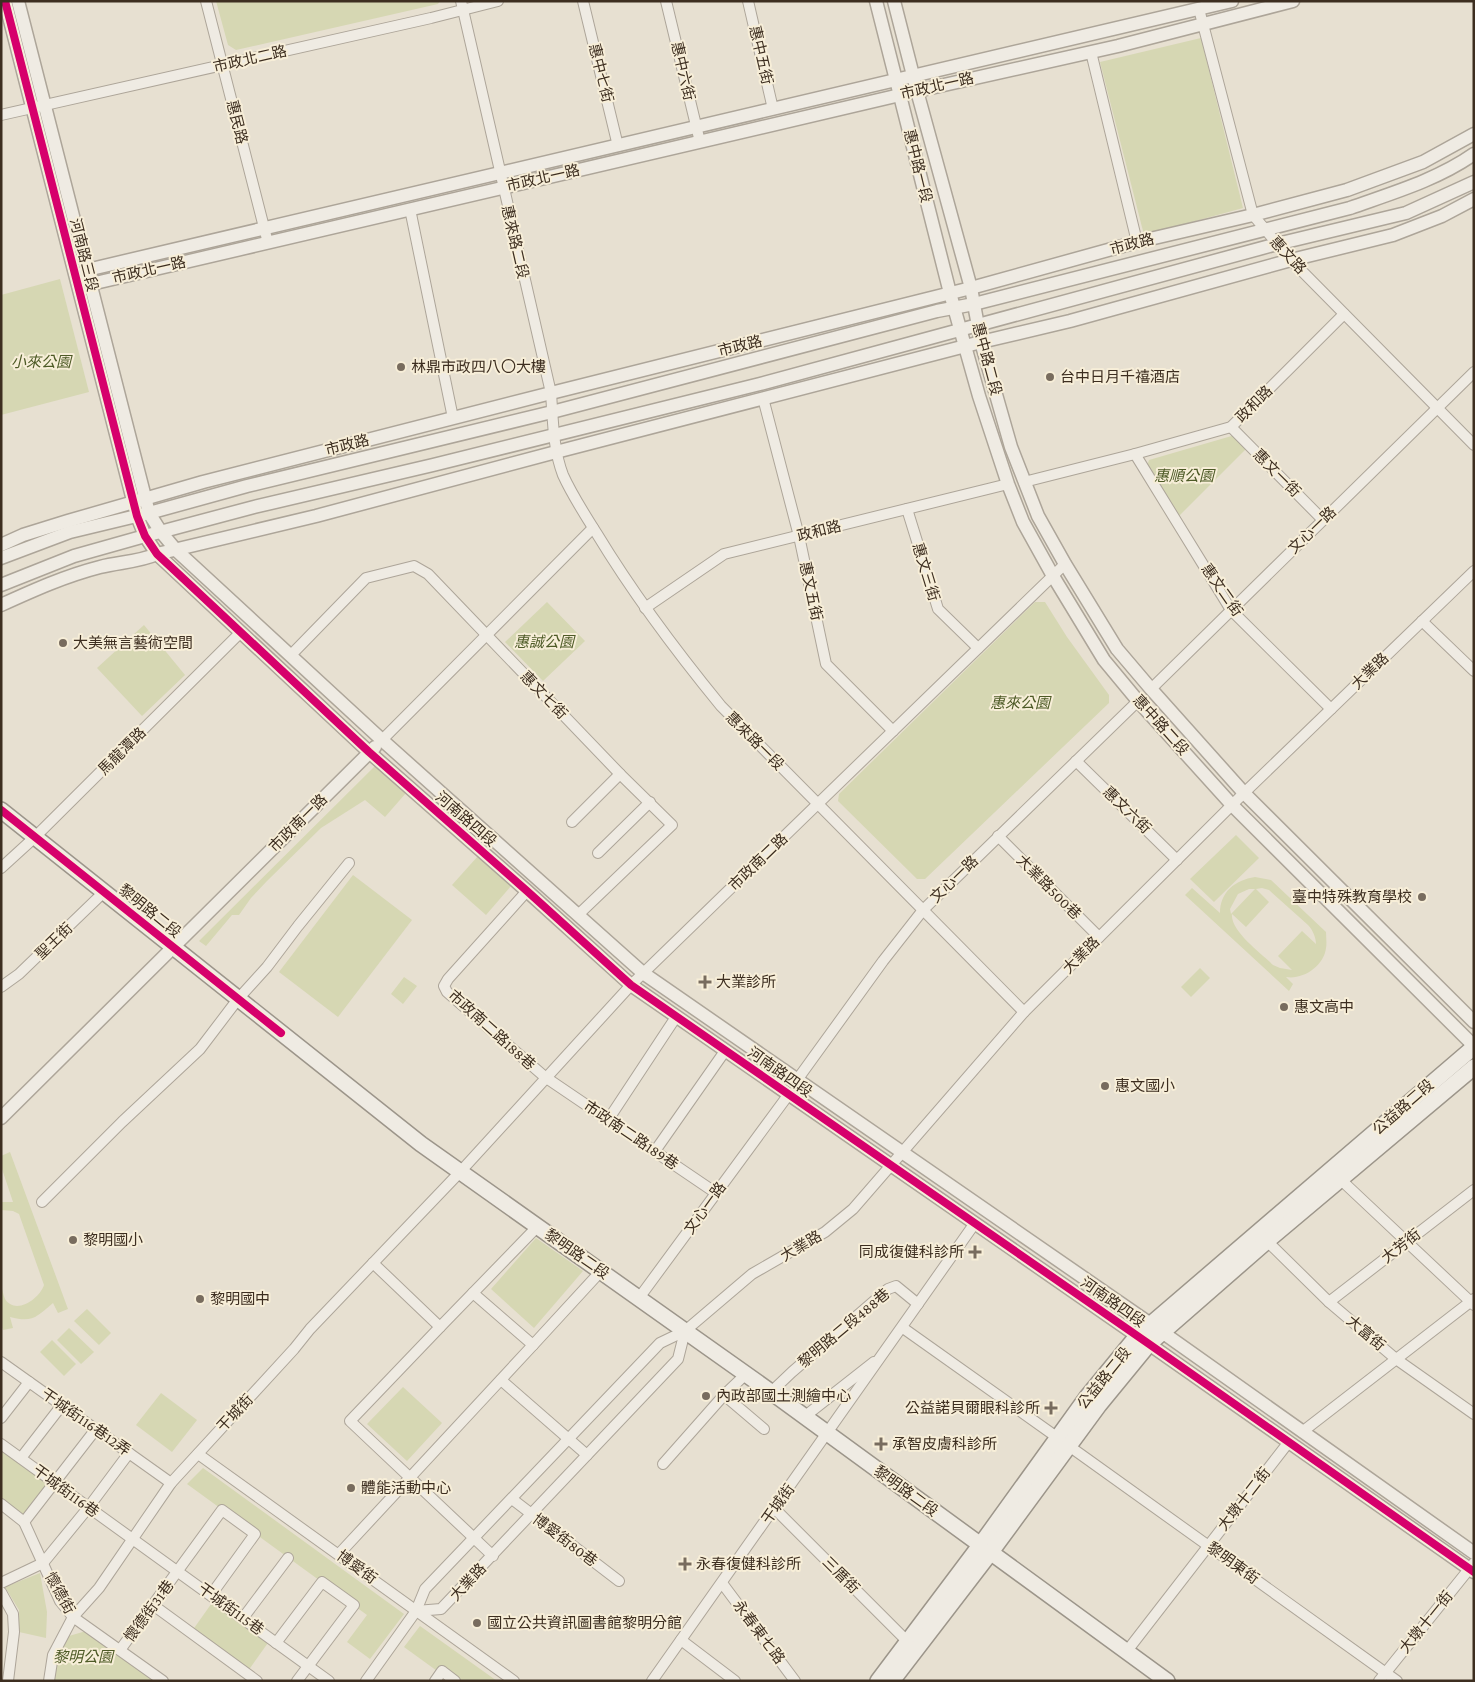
<svg xmlns="http://www.w3.org/2000/svg" width="1475" height="1682" viewBox="0 0 1475 1682" font-family="'Crimson Pro','Noto Sans TC',serif">
	<rect width="100%" height="100%" fill="#e7e0d1"/>
	<g fill="#d6d7b3" fill-rule="evenodd">
		<polygon points="216,1 440,1 438,4 236,50 228,45"/>
		<polygon points="1201,38 1243,208 1144,235 1100,62"/>
		<polygon points="60,279 89,392 1,415 1,295"/>
		<polygon points="1235,435 1247,448 1178,517 1147,466 1149,460"/>
		<polygon points="547,602 585,641 543,681 505,642"/>
		<polygon points="1035,602 1045,602 1067,637 1109,695 1109,703 925,879 917,879 838,801 839,794"/>
		<polygon points="144,625 185,675 142,716 97,668"/>
		<polygon points="376,765 406,793 385,817 365,800 321,828 267,881 251,898 239,915 232,915 206,946 199,941"/>
		<polygon points="1236,835 1259,858 1214,902 1190,879"/>
		<polygon points="478,856 511,886 486,915 452,885"/>
		<polygon points="353,875 412,920 338,1017 279,972"/>
		<path d="M1255,877L1271,880L1326,932C1326,937 1327,943 1326,948C1324,966 1303,980 1286,977L1293,984L1289,991L1185,895L1192,888L1220,913C1220,892 1235,880 1255,877ZM1262,888L1269,890L1308,925C1313,930 1316,938 1316,944L1302,931L1278,956L1292,970L1280,968L1273,965C1261,953 1230,931 1232,914L1246,927L1269,902L1256,889ZM1249,889H1255L1231,914L1230,909L1238,894Z"/>
		<polygon points="1200,968 1210,978 1191,997 1181,987"/>
		<polygon points="404,977 417,986 403,1004 391,994"/>
		<path d="M10,1152L68,1309L58,1313L53,1303C36,1317 33,1323 10,1317L13,1328L3,1330L1,1325V1287C3,1290 3,1295 5,1299C16,1316 40,1298 44,1285L19,1214L13,1211L1,1210V1202H13L1,1166V1156Z"/>
		<polygon points="536,1238 583,1271 534,1328 491,1289"/>
		<polygon points="87,1309 111,1333 99,1345 74,1321"/>
		<polygon points="69,1328 94,1352 81,1364 57,1340"/>
		<polygon points="52,1340 76,1364 64,1376 40,1352"/>
		<polygon points="403,1387 442,1423 407,1461 367,1424"/>
		<polygon points="161,1393 197,1420 172,1452 136,1425"/>
		<polygon points="1,1447 48,1482 24,1515 1,1498"/>
		<polygon points="203,1468 404,1614 370,1659 347,1642 367,1615 187,1484"/>
		<polygon points="40,1573 47,1612 46,1638 19,1632 19,1610 5,1587"/>
		<polygon points="214,1600 270,1640 248,1671 192,1631"/>
		<polygon points="420,1626 497,1681 451,1681 404,1647"/>
		<polygon points="86,1631 154,1679 153,1681 53,1681 57,1656 69,1636"/>
	</g>
	<g fill="none" stroke-linecap="round" stroke-linejoin="round">
		<defs>
			<g id="minor">
				<polyline points="206,1 268,243"/>
				<path d="M461,1L551,393C553,420 553,449 563,475C572,495 585,515 597,534C634,595 676,651 721,706L1024,1012"/>
				<polyline points="583,1 618,146"/>
				<polyline points="666,1 700,142"/>
				<polyline points="748,1 773,109"/>
				<polyline points="1199,9 1253,215 1291,260 1474,445"/>
				<polyline points="1091,52 1137,242"/>
				<polyline points="1,115 431,18 498,1"/>
				<polyline points="410,209 453,418"/>
				<polyline points="763,398 799,536 826,664 893,731"/>
				<polyline points="1231,427 1323,520"/>
				<polyline points="1135,454 1231,610 1331,709"/>
				<polyline points="1024,482 1135,454 1231,427 1344,314"/>
				<polyline points="907,509 938,609 978,648"/>
				<polyline points="645,608 724,554 1008,484"/>
				<polyline points="1422,621 1474,671"/>
				<polyline points="291,655 366,578 414,566 428,574 620,774 672,825 579,914"/>
				<polyline points="1151,689 1474,372"/>
				<polyline points="382,740 593,528"/>
				<polyline points="1076,761 1177,860"/>
				<polyline points="572,822 620,774"/>
				<polyline points="998,836 1099,937"/>
				<polyline points="598,853 650,802"/>
				<polyline points="1,868 35,837 241,632"/>
				<polyline points="527,891 448,979 444,986 447,992 545,1077 716,1193"/>
				<polyline points="1,987 19,974 104,892"/>
				<polyline points="797,1080 883,961 923,910 1138,701"/>
				<polyline points="608,1120 676,1017"/>
				<polyline points="655,1151 725,1051"/>
				<polyline points="1340,1179 1474,1305"/>
				<polyline points="42,1202 122,1122 200,1049 238,999 267,967 298,926 349,863"/>
				<polyline points="1267,1241 1329,1302 1396,1359 1474,1414"/>
				<polyline points="373,1263 440,1327 538,1226"/>
				<polyline points="473,1293 533,1345 601,1271"/>
				<polyline points="639,1298 789,1094"/>
				<polyline points="1329,1302 1474,1190"/>
				<polyline points="440,1327 350,1421 493,1556"/>
				<polyline points="903,1328 1058,1438"/>
				<polyline points="1,1362 171,1483"/>
				<polyline points="501,1380 587,1455"/>
				<polyline points="771,1392 792,1372 888,1289 896,1286 918,1304"/>
				<polyline points="724,1395 764,1429"/>
				<polyline points="804,1417 874,1362"/>
				<polyline points="1,1418 29,1382"/>
				<polyline points="1302,1432 1474,1299"/>
				<polyline points="1,1444 329,1681"/>
				<polyline points="1069,1446 1397,1681"/>
				<polyline points="198,1454 514,1681"/>
				<polyline points="21,1458 62,1405"/>
				<polyline points="663,1464 724,1395 746,1374"/>
				<polyline points="512,1499 619,1581"/>
				<polyline points="1,1504 24,1522 60,1601 73,1617 163,1681"/>
				<polyline points="775,1509 908,1642"/>
				<polyline points="24,1522 96,1429"/>
				<polyline points="339,1554 533,1345"/>
				<polyline points="1,1583 43,1563 88,1508 129,1453"/>
				<polyline points="722,1583 795,1681"/>
				<polyline points="1,1592 13,1614 14,1632 8,1681"/>
				<polyline points="153,1605 257,1681"/>
				<polyline points="416,1611 441,1609 678,1359 685,1331"/>
				<polyline points="243,1618 288,1558"/>
				<polyline points="681,1640 735,1681"/>
				<polyline points="276,1643 322,1582 354,1605 297,1681"/>
				<polyline points="120,1650 222,1510 255,1534 211,1595"/>
				<polyline points="1127,1651 1288,1443"/>
				<polyline points="49,1681 53,1655 73,1617 99,1588 171,1483 294,1349 310,1329 461,1171 631,985 1065,564"/>
				<polyline points="366,1681 416,1611 425,1589 660,1343 685,1331 752,1274 825,1232 853,1209 1024,1012 1244,793 1474,571"/>
				<polyline points="435,1681 442,1671 455,1681"/>
				<polyline points="652,1681 975,1223"/>
				<polyline points="1379,1681 1474,1563"/>
			</g>
			<g id="tertiary">
				<polyline points="5,1 137,516 145,536 157,554 369,752 527,891 631,985 1149,1344 1474,1572"/>
				<polyline points="18,1 149,513 161,532 176,550 382,740 643,973 1162,1332 1474,1553"/>
				<polyline points="876,1 950,293 979,396 1008,484 1023,522 1053,576 1104,660 1138,701 1232,805 1474,1046"/>
				<polyline points="894,1 917,91 971,288 981,342 1011,447 1038,516 1065,564 1117,649 1151,689 1244,793 1474,1022"/>
				<polyline points="80,275 87,270 1232,1"/>
				<polyline points="85,281 91,284 917,91 1118,46 1293,1"/>
				<polyline points="1,545 23,535 68,521 203,482 551,393 971,288 1137,242 1253,215 1347,190 1423,162 1474,134"/>
				<path d="M1,558L70,532L149,513L247,486L552,412L937,311L974,304L1350,208C1392,193 1437,180 1474,154"/>
				<polyline points="1,585 74,556 145,536 254,507 433,465 760,384 1277,244 1406,213 1474,182"/>
				<path d="M1,605C34,590 65,576 100,567C119,562 139,562 157,554L316,516L556,452L981,342L1070,321L1291,260L1393,235L1442,216L1474,199"/>
				<polyline points="1,1118 375,747"/>
			</g>
			<g id="secondary">
				<polyline points="1,810 421,1144 771,1392 1167,1681"/>
				<polyline points="878,1681 981,1544 1087,1397 1137,1336 1474,1047"/>
				<polyline points="892,1681 991,1552 1099,1405 1149,1344 1267,1241 1474,1067"/>
			</g>
		</defs>
		<use href="#minor" stroke="#ada599" stroke-width="12"/>
		<use href="#tertiary" stroke="#ada599" stroke-width="15"/>
		<use href="#secondary" stroke="#9c958a" stroke-width="18"/>
		<use href="#minor" stroke="#efebe3" stroke-width="10"/>
		<use href="#tertiary" stroke="#efebe3" stroke-width="12"/>
		<use href="#secondary" stroke="#efebe3" stroke-width="15"/>
		<defs>
			<g id="cycleway">
				<polyline points="5,1 137,516 145,536 157,554 369,752 527,891 631,985 1149,1344 1474,1572"/>
				<polyline points="1,810 281,1033"/>
			</g>
		</defs>
		<use href="#cycleway" stroke="#f7eed8" stroke-width="11"/>
		<use href="#cycleway" stroke="#d6006c" stroke-width="8"/>
	</g>
	<g fill="#786c5e" stroke="#f7eed8" stroke-width="2">
		<circle cx="401" cy="367" r="5"/>
		<circle cx="1050" cy="377" r="5"/>
		<circle cx="63" cy="643" r="5"/>
		<circle cx="1422" cy="897" r="5"/>
		<path d="M702.5 974.5h5v5h5v5h-5v5h-5v-5h-5v-5h5z"/>
		<circle cx="1284" cy="1007" r="5"/>
		<circle cx="1105" cy="1086" r="5"/>
		<circle cx="73" cy="1240" r="5"/>
		<path d="M972.5 1244.5h5v5h5v5h-5v5h-5v-5h-5v-5h5z"/>
		<circle cx="200" cy="1299" r="5"/>
		<circle cx="706" cy="1396" r="5"/>
		<path d="M1048.5 1400.5h5v5h5v5h-5v5h-5v-5h-5v-5h5z"/>
		<path d="M878.5 1436.5h5v5h5v5h-5v5h-5v-5h-5v-5h5z"/>
		<circle cx="351" cy="1488" r="5"/>
		<path d="M682.5 1556.5h5v5h5v5h-5v5h-5v-5h-5v-5h5z"/>
		<circle cx="477" cy="1623" r="5"/>
	</g>
	<g text-anchor="middle" stroke-width="4" stroke-linejoin="round" paint-order="stroke">
		<g font-size="15" fill="#3d2e20" stroke="#f7eed8">
			<text transform="translate(761 55) rotate(77)" y="5">惠中五街</text>
			<text transform="translate(250 59) rotate(-13)" y="5">市政北二路</text>
			<text transform="translate(683 71) rotate(77)" y="5">惠中六街</text>
			<text transform="translate(601 73) rotate(76)" y="5">惠中七街</text>
			<text transform="translate(937 86) rotate(-13)" y="5">市政北一路</text>
			<text transform="translate(237 122) rotate(76)" y="5">惠民路</text>
			<text transform="translate(918 166) rotate(76)" y="5">惠中路一段</text>
			<text transform="translate(543 178) rotate(-13)" y="5">市政北一路</text>
			<text transform="translate(515 242) rotate(77)" y="5">惠來路二段</text>
			<text transform="translate(1132 244) rotate(-15)" y="5">市政路</text>
			<text transform="translate(84 255) rotate(76)" y="5">河南路三段</text>
			<text transform="translate(1288 255) rotate(47)" y="5">惠文路</text>
			<text transform="translate(149 270) rotate(-13)" y="5">市政北一路</text>
			<text transform="translate(740 346) rotate(-14)" y="5">市政路</text>
			<text transform="translate(987 359) rotate(75)" y="5">惠中路二段</text>
			<text transform="translate(1254 404) rotate(-45)" y="5">政和路</text>
			<text transform="translate(347 445) rotate(-14)" y="5">市政路</text>
			<text transform="translate(1277 473) rotate(45)" y="5">惠文一街</text>
			<text transform="translate(1312 530) rotate(-44)" y="5">文心一路</text>
			<text transform="translate(819 531) rotate(-14)" y="5">政和路</text>
			<text transform="translate(926 572) rotate(73)" y="5">惠文三街</text>
			<text transform="translate(1222 590) rotate(55)" y="5">惠文二街</text>
			<text transform="translate(811 591) rotate(78)" y="5">惠文五街</text>
			<text transform="translate(1370 671) rotate(-44)" y="5">大業路</text>
			<text transform="translate(544 695) rotate(46)" y="5">惠文七街</text>
			<text transform="translate(1161 725) rotate(48)" y="5">惠中路二段</text>
			<text transform="translate(755 741) rotate(45)" y="5">惠來路一段</text>
			<text transform="translate(122 751) rotate(-45)" y="5">馬龍潭路</text>
			<text transform="translate(1127 810) rotate(44)" y="5">惠文六街</text>
			<text transform="translate(466 819) rotate(41)" y="5">河南路四段</text>
			<text transform="translate(298 823) rotate(-45)" y="5">市政南一路</text>
			<text transform="translate(758 862) rotate(-44)" y="5">市政南二路</text>
			<text transform="translate(954 879) rotate(-44)" y="5">文心一路</text>
			<text transform="translate(1049 887) rotate(45)" y="5">大業路500巷</text>
			<text transform="translate(150 911) rotate(39)" y="5">黎明路二段</text>
			<text transform="translate(54 941) rotate(-44)" y="5">聖王街</text>
			<text transform="translate(1081 955) rotate(-45)" y="5">大業路</text>
			<text transform="translate(492 1030) rotate(42)" y="5">市政南二路188巷</text>
			<text transform="translate(780 1072) rotate(35)" y="5">河南路四段</text>
			<text transform="translate(1403 1107) rotate(-41)" y="5">公益路二段</text>
			<text transform="translate(631 1135) rotate(34)" y="5">市政南二路189巷</text>
			<text transform="translate(705 1208) rotate(-54)" y="5">文心一路</text>
			<text transform="translate(801 1246) rotate(-31)" y="5">大業路</text>
			<text transform="translate(1401 1246) rotate(-38)" y="5">大芳街</text>
			<text transform="translate(577 1254) rotate(35)" y="5">黎明路二段</text>
			<text transform="translate(1113 1302) rotate(35)" y="5">河南路四段</text>
			<text transform="translate(844 1328) rotate(-40)" y="5">黎明路二段488巷</text>
			<text transform="translate(1366 1333) rotate(40)" y="5">大富街</text>
			<text transform="translate(1104 1378) rotate(-51)" y="5">公益路二段</text>
			<text transform="translate(235 1413) rotate(-47)" y="5">干城街</text>
			<text transform="translate(86 1422) rotate(35)" y="5">干城街116巷12弄</text>
			<text transform="translate(66 1491) rotate(36)" y="5">干城街116巷</text>
			<text transform="translate(906 1491) rotate(36)" y="5">黎明路二段</text>
			<text transform="translate(1244 1499) rotate(-52)" y="5">大墩十二街</text>
			<text transform="translate(778 1504) rotate(-55)" y="5">干城街</text>
			<text transform="translate(565 1540) rotate(37)" y="5">博愛街80巷</text>
			<text transform="translate(1233 1563) rotate(36)" y="5">黎明東街</text>
			<text transform="translate(357 1567) rotate(36)" y="5">博愛街</text>
			<text transform="translate(841 1575) rotate(45)" y="5">三厝街</text>
			<text transform="translate(468 1582) rotate(-47)" y="5">大業路</text>
			<text transform="translate(60 1593) rotate(61)" y="5">懷德街</text>
			<text transform="translate(231 1609) rotate(36)" y="5">干城街115巷</text>
			<text transform="translate(149 1611) rotate(-54)" y="5">懷德街31巷</text>
			<text transform="translate(1426 1622) rotate(-51)" y="5">大墩十一街</text>
			<text transform="translate(759 1632) rotate(53)" y="5">永春東七路</text>
		</g>
		<g font-size="15" font-style="italic" fill="#4d5a26" stroke="#f7eed8">
			<text x="41" y="367">小來公園</text>
			<text x="1184" y="481">惠順公園</text>
			<text x="544" y="647">惠誠公園</text>
			<text x="1020" y="708">惠來公園</text>
			<text x="83" y="1662">黎明公園</text>
		</g>
		<g font-size="15" fill="#3d2e20" stroke="#f7eed8" text-anchor="start">
			<text x="411" y="372">林鼎市政四八〇大樓</text>
			<text x="1060" y="382">台中日月千禧酒店</text>
			<text x="73" y="648">大美無言藝術空間</text>
			<text x="1412" y="902" text-anchor="end">臺中特殊教育學校</text>
			<text x="716" y="987">大業診所</text>
			<text x="1294" y="1012">惠文高中</text>
			<text x="1115" y="1091">惠文國小</text>
			<text x="83" y="1245">黎明國小</text>
			<text x="964" y="1257" text-anchor="end">同成復健科診所</text>
			<text x="210" y="1304">黎明國中</text>
			<text x="716" y="1401">內政部國土測繪中心</text>
			<text x="1040" y="1413" text-anchor="end">公益諾貝爾眼科診所</text>
			<text x="892" y="1449">承智皮膚科診所</text>
			<text x="361" y="1493">體能活動中心</text>
			<text x="696" y="1569">永春復健科診所</text>
			<text x="487" y="1628">國立公共資訊圖書館黎明分館</text>
		</g>
	</g>
	<rect width="1475" height="1682" fill="none" stroke="#3d2e20" stroke-width="5"/>
</svg>
